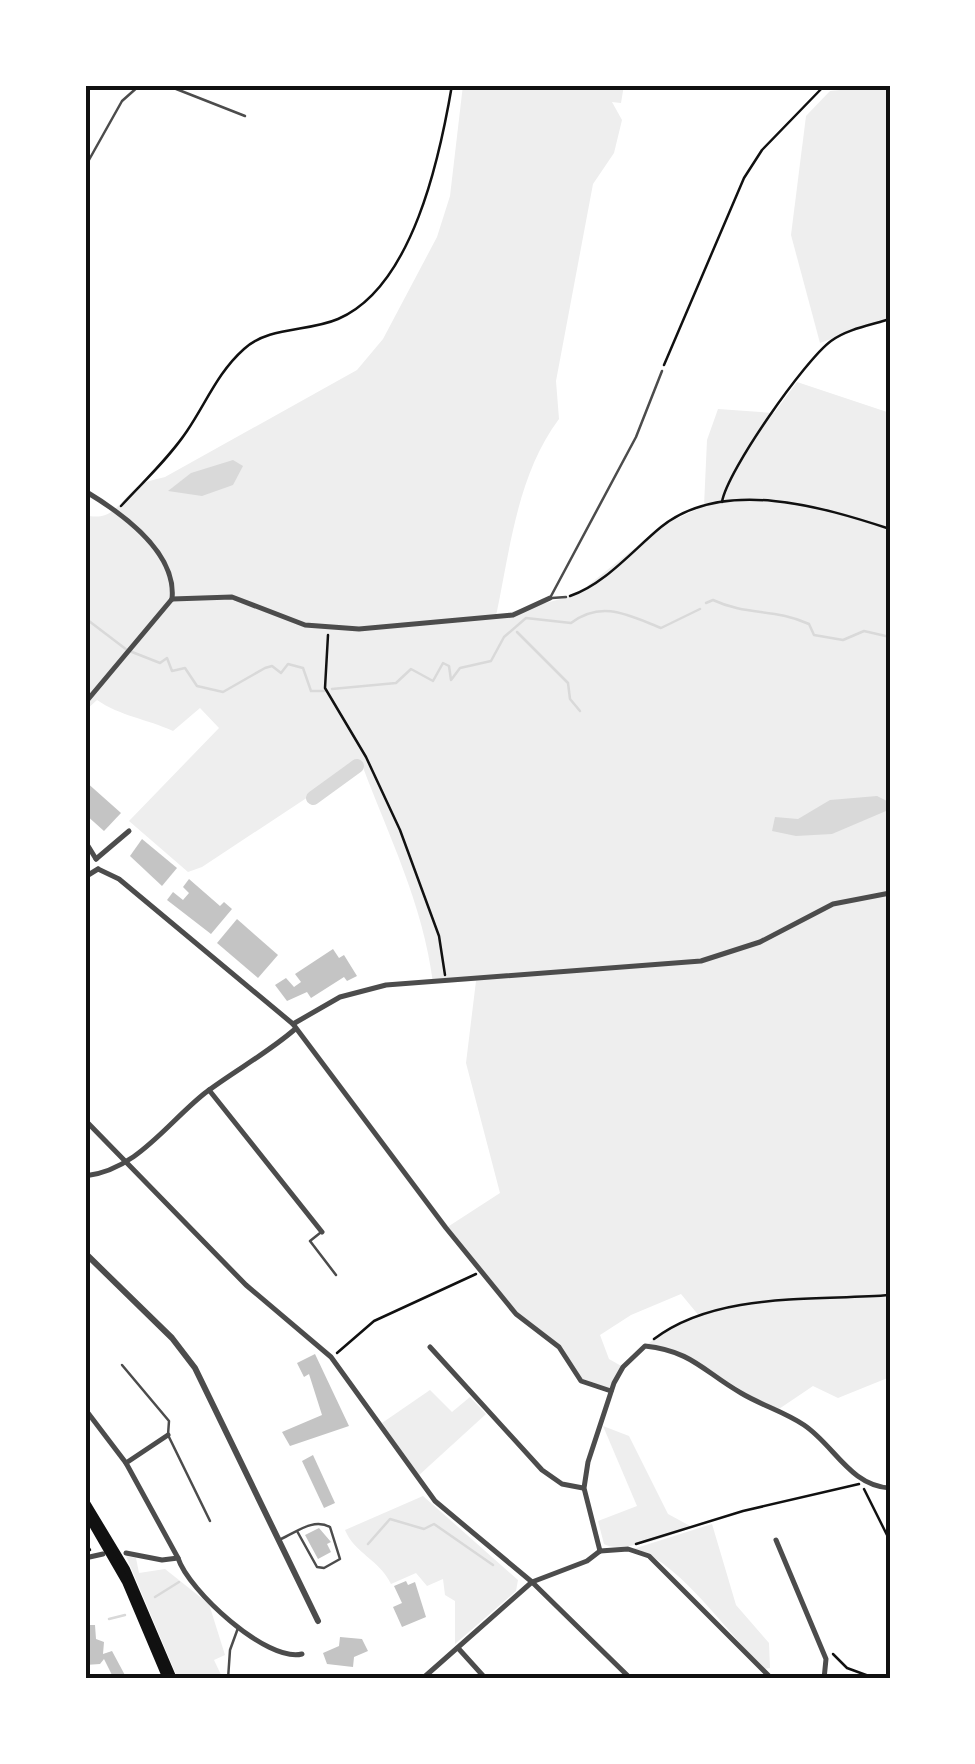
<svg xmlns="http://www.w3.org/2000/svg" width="975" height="1764" viewBox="0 0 975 1764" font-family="'Fira Sans Condensed',sans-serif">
	<rect width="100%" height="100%" fill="#fff"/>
	<g fill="#eee">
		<path d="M463,85H624L621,103L612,102L622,120L614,153L593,184L556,381L559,419C517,475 510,550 496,616L576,595L665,524L704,506L707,440L718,409L774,413L797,382L890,413V1377L838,1398L813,1386L776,1411L679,1352L645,1346L667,1329L700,1317L681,1294L631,1315L600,1335L609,1359L623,1367L611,1391L581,1381L559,1347L516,1314L446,1228L500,1193L466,1063L476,981L433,983C423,903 388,835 361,762L202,867L188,872L129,821L219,728L200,708L173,731C147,719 120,716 97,700L85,711V515C115,523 120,498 140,485C146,481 158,479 165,477L357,370L383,339L437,237L450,196Z"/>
		<polygon points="890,85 890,318 820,343 791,235 806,116 830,91"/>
		<polygon points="430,1390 452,1412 470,1397 486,1414 418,1476 382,1423"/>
		<path d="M603,1426L629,1436L668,1514L692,1527C672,1536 619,1554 604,1544L598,1521L637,1506Z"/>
		<path d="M423,1496L518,1580L516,1591L455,1644V1601L445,1595L443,1579L427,1586L416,1573L391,1584C379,1559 355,1554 345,1530Z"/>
		<path d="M712,1524L736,1605L769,1643L770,1668L764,1669C730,1636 677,1558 633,1549Z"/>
		<polygon points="126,1556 136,1558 139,1573 165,1569 209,1604 225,1655 214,1660 223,1679 178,1679"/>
	</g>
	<g fill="#d9d9d9">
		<polygon points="233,460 243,466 233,485 202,496 168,491 191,473"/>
		<polygon points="877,796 887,801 886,811 832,834 796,836 772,831 775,817 798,819 830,800"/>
	</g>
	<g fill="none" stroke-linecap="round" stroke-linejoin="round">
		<g stroke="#d9d9d9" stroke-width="2.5">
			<path d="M706,603L713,600C747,616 774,608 809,624L814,635L843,640L864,631L890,637"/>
			<polyline points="85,618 127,650 160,663 167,658 172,671 185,668 197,686 223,692 265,668 272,666 281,673 288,664 303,668 311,691 324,691"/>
			<polyline points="517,632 568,683 570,699 580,711"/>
			<path d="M332,689L396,683L411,669L433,681L443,663L449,666L451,680L460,668L491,661L504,637L526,618L571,623C602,600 628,615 661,628L700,609"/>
			<polyline points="368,1544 390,1519 424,1529 434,1524 493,1565"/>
			<polyline points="155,1597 179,1582"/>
			<polyline points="109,1619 125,1615"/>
		</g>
		<polyline stroke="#d9d9d9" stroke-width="14" points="313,798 357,766"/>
	</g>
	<g fill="#c4c4c4">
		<polygon points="85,781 121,813 104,831 85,814"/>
		<polygon points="142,839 177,868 162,886 130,856"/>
		<polygon points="189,879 220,906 224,902 232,909 211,934 167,900 173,892 183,900 189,893 183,887"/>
		<polygon points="237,919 278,955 258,978 217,943"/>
		<polygon points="333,949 339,958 344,955 357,976 347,981 344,977 311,998 307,992 287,1001 275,985 286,978 294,987 301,982 295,974"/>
		<polygon points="315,1354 349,1426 290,1446 282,1432 322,1415 309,1374 304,1377 297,1363"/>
		<polygon points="313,1455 335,1503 324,1508 302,1461"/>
		<polygon points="319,1528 331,1542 327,1544 331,1552 318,1559 305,1535"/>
		<polygon points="406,1581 408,1585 415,1582 426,1617 402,1627 393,1607 402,1603 394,1586"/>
		<polygon points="85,1625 95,1625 96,1639 104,1642 103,1654 112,1651 127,1679 114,1679 104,1659 100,1664 85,1665"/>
		<polygon points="340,1637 362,1639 368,1651 354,1657 353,1667 327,1664 323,1653 339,1646"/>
	</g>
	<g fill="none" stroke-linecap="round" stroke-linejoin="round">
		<g stroke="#111" stroke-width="2.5">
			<polyline points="664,365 744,178 762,150 825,85"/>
			<path d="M722,502C727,471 805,360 831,341C847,329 871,325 890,319"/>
			<path d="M121,506C143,482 169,458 187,431C206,403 218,372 244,349C269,326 308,332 338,319C413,287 440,156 452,85"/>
			<path d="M570,596C605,584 633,550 661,527C723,477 823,507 890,529"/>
			<polyline points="328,635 325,688 366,757 400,830 439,936 445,975"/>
			<path d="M654,1339C717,1291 816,1301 890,1295"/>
			<polyline points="337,1353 374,1321 476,1274"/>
			<polyline points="864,1489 890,1541"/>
			<polyline points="85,1542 90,1550"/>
			<polyline points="636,1544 743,1511 859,1484"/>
			<polyline points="833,1654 847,1668 877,1679"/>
		</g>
		<g stroke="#4c4c4c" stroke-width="2.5">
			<polyline points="166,85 245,116"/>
			<polyline points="85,167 122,101 140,85"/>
			<polyline points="550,598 636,437 662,371"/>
			<polyline points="552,598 566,597"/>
			<polyline points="320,1233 310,1241 336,1275"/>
			<polyline points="122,1365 169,1421 168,1435 210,1521"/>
			<path d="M281,1539C297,1532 313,1518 330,1527L340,1559L324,1568L317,1567L297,1531"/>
			<polyline points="228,1679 230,1650 238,1628"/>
		</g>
		<g stroke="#4c4c4c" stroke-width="5">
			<path d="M85,491C120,512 177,552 172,599"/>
			<polyline points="172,599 232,597 305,625 359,629 513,615 550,598"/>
			<polyline points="85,703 172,599"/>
			<polyline points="85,841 96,859"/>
			<polyline points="96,859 129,831"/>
			<polyline points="98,869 119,879 293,1024 446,1228 516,1314 559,1347 581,1381 611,1391"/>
			<polyline points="85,877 98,869"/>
			<polyline points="293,1024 340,997 386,985 701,961 760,942 833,904 890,893"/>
			<polyline points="209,1090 322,1232"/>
			<polyline points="85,1120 246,1285 331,1357 435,1501 532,1582 631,1679"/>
			<path d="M85,1176C137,1170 166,1124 205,1093C234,1071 266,1054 294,1030"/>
			<polyline points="430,1347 542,1470 562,1484 583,1488"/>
			<polyline points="85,1409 126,1463 178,1558"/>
			<polyline points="126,1463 168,1435"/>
			<polyline points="776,1540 826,1659 824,1679"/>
			<path d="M600,1551L584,1488L588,1462L614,1383L623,1367L645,1346C692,1351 704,1372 741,1393C761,1405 785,1412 804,1425C834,1445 850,1486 890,1488"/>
			<polyline points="600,1551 628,1549 649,1556 772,1679"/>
			<path d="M126,1553L162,1560L178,1558C188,1590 267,1663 302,1654"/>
			<polyline points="85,1558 103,1554"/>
			<polyline points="458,1648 486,1679"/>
			<polyline points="422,1679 532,1582 587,1561 600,1551"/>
		</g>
		<polyline stroke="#4c4c4c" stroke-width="6" points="85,1253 172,1338 195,1368 318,1621"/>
		<g stroke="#111" stroke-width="8">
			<polyline points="85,1501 126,1569 173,1679"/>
			<polyline points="85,1511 126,1582 167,1679"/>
		</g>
	</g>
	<rect width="975" height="1764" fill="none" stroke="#ffffff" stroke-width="175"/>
	<rect x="88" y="88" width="800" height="1588" fill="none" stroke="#111" stroke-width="4"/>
</svg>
